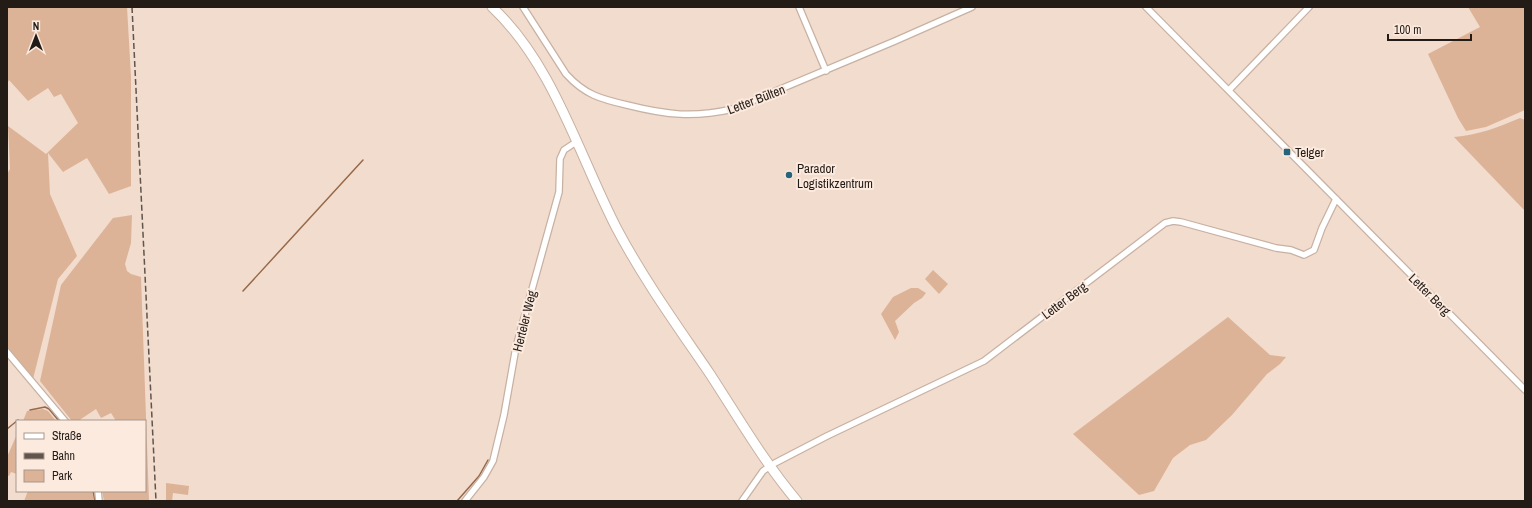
<svg xmlns="http://www.w3.org/2000/svg" width="1532" height="508" viewBox="0 0 1532 508" font-family="'Archivo Narrow',sans-serif">
	<rect width="100%" height="100%" fill="#f2dccd"/>
	<g fill="#ddb397">
		<polygon points="7,7 127,7 131,77 131,186 109,194 87,158 63,172 48,153 50,194 77,256 58,279 33,379 7,348 7,174 10,169 8,126 46,154 78,123 61,94 54,97 48,88 28,101 9,80 7,84"/>
		<polygon points="1468,7 1525,7 1525,110 1486,127 1466,131 1458,118 1428,54 1480,27"/>
		<path d="M1520,118L1525,120V211L1454,137C1478,135 1499,127 1520,118Z"/>
		<polygon points="132,215 131,243 125,264 127,271 131,274 141,277 149,501 104,501 102,491 145,491 145,421 116,421 111,413 101,418 96,409 78,421 72,421 40,381 61,285 113,218"/>
		<polygon points="933,270 948,284 939,294 925,279"/>
		<polygon points="911,288 918,288 926,293 922,298 914,303 895,321 899,332 895,340 881,314 893,297"/>
		<polygon points="1228,317 1270,355 1286,357 1280,364 1267,374 1232,415 1206,440 1190,445 1173,458 1154,491 1139,495 1073,434"/>
		<polygon points="43,409 48,411 56,421 23,421 27,411"/>
		<polygon points="17,434 17,474 11,472 9,476 7,475 7,457"/>
		<polygon points="166,483 189,486 188,495 173,493 172,501 166,501"/>
		<polygon points="28,491 92,491 94,501 24,501"/>
	</g>
	<g fill="none" stroke-linecap="round" stroke-linejoin="round">
		<g stroke="#96694a" stroke-width="1.5">
			<polyline points="243,291 363,160"/>
			<polyline points="30,410 45,407 49,409 59,421"/>
			<polyline points="7,429 18,420"/>
			<polyline points="93,491 95,501"/>
			<polyline points="457,501 479,476 488,460"/>
		</g>
		<defs>
			<g id="minor">
				<path d="M523,7L566,74C585,95 601,99 627,105C667,115 693,118 733,109L895,41L972,7"/>
				<polyline points="799,7 826,71"/>
				<polyline points="1146,7 1525,390"/>
				<polyline points="1229,90 1309,7"/>
				<polyline points="7,352 65,421"/>
				<polyline points="98,491 99,501"/>
				<polyline points="465,501 484,477 493,461 504,415 516,347 559,192 560,159 564,150 576,142"/>
				<polyline points="742,501 763,471 775,463 827,436 984,361 1165,223 1173,221 1181,222 1276,248 1291,250 1304,255 1314,250 1322,228 1336,199"/>
			</g>
			<path id="primary" d="M492,7C554,65 579,156 617,229C644,280 678,327 710,374C738,417 764,462 797,501"/>
		</defs>
		<use href="#minor" stroke="#c7b1a3" stroke-width="8"/>
		<use href="#primary" stroke="#c7b1a3" stroke-width="11"/>
		<use href="#minor" stroke="#fff" stroke-width="5.5"/>
		<use href="#primary" stroke="#fff" stroke-width="9"/>
		<polyline stroke="#60544c" stroke-width="1.5" stroke-dasharray="6 3" stroke-linecap="butt" points="132,7 156,501"/>
	</g>
	<g fill="#25647a" stroke="#fceade" stroke-width="1.5">
		<rect x="1283" y="148" width="8" height="8" rx="2"/>
		<circle cx="789" cy="175" r="4"/>
	</g>
	<g text-anchor="middle" stroke-width="4" stroke-linejoin="round" paint-order="stroke">
		<g font-size="13" fill="#231b16" stroke="#fceade">
			<text transform="translate(756 99) rotate(-21)" y="5">Letter Bülten</text>
			<text transform="translate(1430 294) rotate(45)" y="5">Letter Berg</text>
			<text transform="translate(1064 300) rotate(-37)" y="5">Letter Berg</text>
			<text transform="translate(524 321) rotate(-76)" y="5">Herteler Weg</text>
		</g>
		<g font-size="13" fill="#231b16" stroke="#fceade" text-anchor="start">
			<text x="1295" y="157">Telger</text>
			<text x="797" y="173">Parador<tspan x="797" dy="15">Logistikzentrum</tspan></text>
		</g>
	</g>
	<rect width="1532" height="508" fill="none" stroke="#231b16" stroke-width="16"/>
	<rect x="16" y="420" width="130" height="72" fill="#fceade" stroke="#a5978e"/>
	<rect x="24" y="433" width="20" height="6" fill="#ffffff" stroke="#a5978e"/>
	<text x="52" y="440" font-size="12" fill="#231b16">Straße</text>
	<rect x="24" y="453" width="20" height="6" fill="#60544c" stroke="#a5978e"/>
	<text x="52" y="460" font-size="12" fill="#231b16">Bahn</text>
	<rect x="24" y="470" width="20" height="12" fill="#ddb397" stroke="#a5978e"/>
	<text x="52" y="480" font-size="12" fill="#231b16">Park</text>
	<g transform="translate(36 36)" stroke="#fceade" stroke-width="3" paint-order="stroke">
	<path d="M0-3L7 15L0 10L-7 15Z" fill="#231b16"/>
	<text y="-6" font-size="11" font-weight="bold" text-anchor="middle" fill="#231b16">N</text>
	</g>
	<path d="M1388 34v6h83v-6" fill="none" stroke="#231b16" stroke-width="2"/>
	<text x="1394" y="34" font-size="12" fill="#231b16" stroke="#fceade" stroke-width="3" paint-order="stroke">100 m</text>
</svg>
